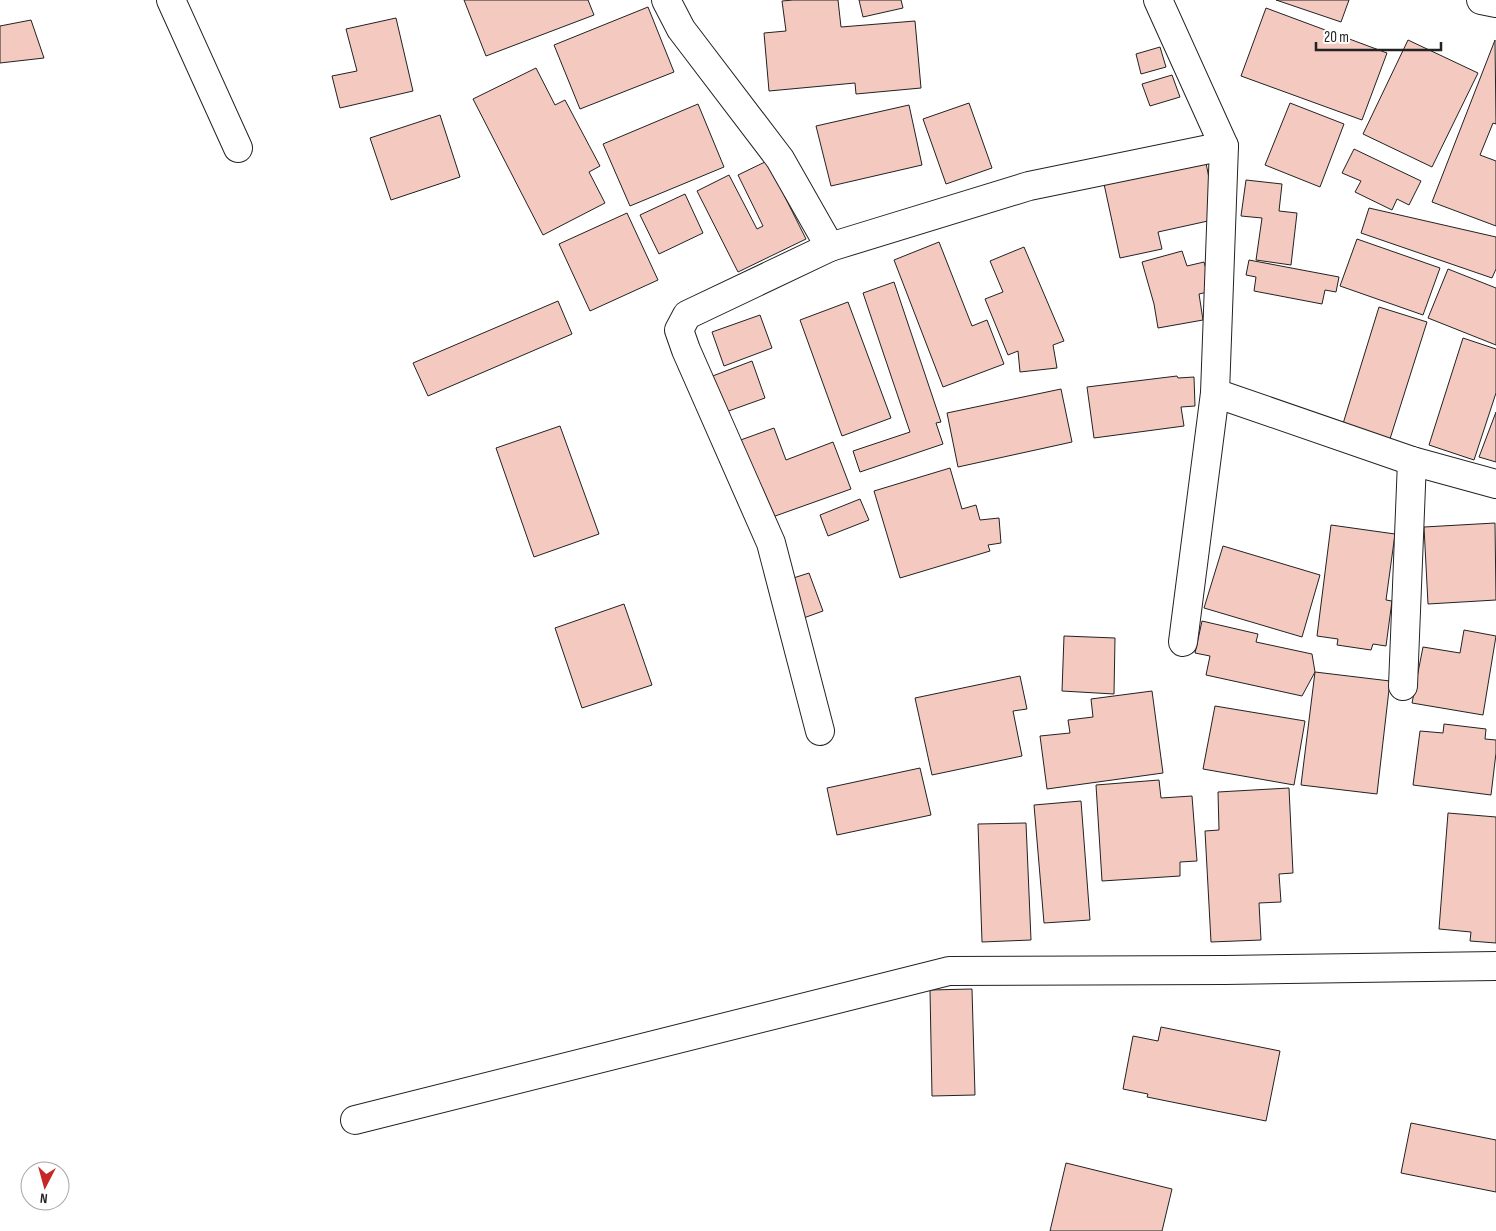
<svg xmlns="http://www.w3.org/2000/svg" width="1496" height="1231" viewBox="0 0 1496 1231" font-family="'Sofia Sans Condensed',sans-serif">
	<rect width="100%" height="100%" fill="#fff"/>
	<g fill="#f3c9c0" stroke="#222">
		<polygon points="464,0 588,0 594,15 486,56"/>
		<polygon points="793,0 838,0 841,27 915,21 921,88 856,94 855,83 769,91 764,33 786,31 782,1"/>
		<polygon points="859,0 901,0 903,8 863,17"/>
		<polygon points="1276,0 1349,0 1341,22"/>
		<polygon points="648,7 674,72 580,109 554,45"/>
		<polygon points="1266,8 1387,53 1362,120 1241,76"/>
		<polygon points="396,18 413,91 340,108 332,76 357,71 346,29"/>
		<polygon points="31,20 44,58 0,63 0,26"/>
		<polygon points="1408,40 1478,73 1432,167 1363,134"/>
		<polygon points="1495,40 1496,124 1493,123 1480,155 1496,161 1496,226 1432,202"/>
		<polygon points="1160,47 1166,67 1141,74 1136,54"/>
		<polygon points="536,68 555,105 565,100 600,166 589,172 605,203 543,235 473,99"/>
		<polygon points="1172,75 1180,97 1150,106 1142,84"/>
		<polygon points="969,103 992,168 946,184 923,119"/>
		<polygon points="1290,103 1344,124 1320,187 1265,165"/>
		<polygon points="698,104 724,167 630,206 603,144"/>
		<polygon points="909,105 922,165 831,186 816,126"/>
		<polygon points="440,115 460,177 391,200 370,138"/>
		<polygon points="1354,149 1421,181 1409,205 1397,199 1392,210 1355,192 1361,181 1342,173"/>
		<polygon points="767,161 806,239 738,272 697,191 729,175 757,229 763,226 738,175"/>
		<polygon points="1206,163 1217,219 1158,232 1162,249 1120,258 1104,184"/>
		<polygon points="1246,180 1282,184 1279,211 1297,213 1291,265 1256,260 1262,218 1241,216"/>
		<polygon points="685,194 703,233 659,254 640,215"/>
		<polygon points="1369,208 1496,237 1496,269 1492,278 1361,233"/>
		<polygon points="627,213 658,280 590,311 559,244"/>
		<polygon points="1357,239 1440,268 1423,315 1340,286"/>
		<polygon points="939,242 972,326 987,320 1004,364 943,387 894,260"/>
		<polygon points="1024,247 1064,341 1053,345 1057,368 1020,372 1018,351 1008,355 985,299 1003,292 990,261"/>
		<polygon points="1182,251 1187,266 1204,262 1212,291 1199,294 1203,320 1158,328 1154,304 1142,262"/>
		<polygon points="1249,260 1339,277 1336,292 1325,290 1322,304 1254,291 1256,277 1246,275"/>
		<polygon points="1448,269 1496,288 1496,345 1428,318"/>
		<polygon points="894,282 941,422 936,423 943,444 860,472 853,451 910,432 863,293"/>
		<polygon points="558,301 572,334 428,396 413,363"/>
		<polygon points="848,302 891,418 842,436 800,320"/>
		<polygon points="1379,307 1427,322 1389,442 1342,427"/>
		<polygon points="760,315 772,348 724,366 712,332"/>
		<polygon points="1463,338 1496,349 1496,393 1474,460 1429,445"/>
		<polygon points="752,361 765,398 723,413 710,377"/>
		<polygon points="1177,376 1178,378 1194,377 1195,406 1181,407 1184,426 1094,438 1087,387"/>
		<polygon points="1061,389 1072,442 958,467 947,413"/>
		<polygon points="1496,412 1496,462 1479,457"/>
		<polygon points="560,426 599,534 534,557 496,448"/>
		<polygon points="774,428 786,460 833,442 851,489 764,520 735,442"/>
		<polygon points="950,468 962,509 976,505 980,520 999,518 1001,543 988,545 990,551 900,578 874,491"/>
		<polygon points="860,499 869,520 828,536 820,515"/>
		<polygon points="1495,523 1496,600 1428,604 1424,527"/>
		<polygon points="1331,525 1395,534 1386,600 1392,601 1386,646 1373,644 1371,650 1337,645 1338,639 1317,636"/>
		<polygon points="1223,546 1320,575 1302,637 1204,608"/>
		<polygon points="809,573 823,611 798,620 784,581"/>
		<polygon points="624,604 652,685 582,708 555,628"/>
		<polygon points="1202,621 1258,634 1256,642 1312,654 1315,672 1302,696 1206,675 1210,656 1195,653"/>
		<polygon points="1464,630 1496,636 1483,715 1412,703 1423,647 1460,653"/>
		<polygon points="1064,636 1115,638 1114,694 1062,691"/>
		<polygon points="1315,672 1390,681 1377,794 1301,785"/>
		<polygon points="1020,676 1027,709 1013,711 1022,756 932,775 915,698"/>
		<polygon points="1152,691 1163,773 1047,789 1040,736 1070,733 1068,720 1093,717 1091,699"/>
		<polygon points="1215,706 1305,721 1294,785 1203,769"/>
		<polygon points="1444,724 1486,729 1485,739 1496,740 1496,753 1491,795 1413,785 1420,731 1443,733"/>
		<polygon points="920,768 931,815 837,835 827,788"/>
		<polygon points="1159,780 1161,798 1192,796 1197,861 1180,862 1180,876 1102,881 1096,785"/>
		<polygon points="1289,788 1293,873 1279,874 1281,902 1259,903 1261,940 1211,942 1205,831 1219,830 1218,792"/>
		<polygon points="1081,801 1090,920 1044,923 1034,805"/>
		<polygon points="1448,813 1496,817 1496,943 1470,941 1471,932 1439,929"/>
		<polygon points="1026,823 1031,940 982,942 978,824"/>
		<polygon points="972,989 975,1095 932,1096 930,990"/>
		<polygon points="1161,1027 1280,1051 1266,1121 1147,1097 1148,1094 1123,1089 1133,1036 1158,1041"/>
		<polygon points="1411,1123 1496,1140 1496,1192 1401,1173"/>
		<polygon points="1066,1163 1172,1189 1162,1231 1050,1231"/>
	</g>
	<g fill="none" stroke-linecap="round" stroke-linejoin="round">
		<defs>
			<g id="minor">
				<polyline points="171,0 238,148"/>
				<polyline points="666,0 681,29 780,159 830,247"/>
				<polyline points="1158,0 1224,146 1215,393 1183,642"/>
				<polyline points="1481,0 1496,3"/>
				<polyline points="1215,393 1412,461 1496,484"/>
				<polyline points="1403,686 1412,461"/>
				<polyline points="820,731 771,543 686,350 679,330 687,315 830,247 1029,186 1224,146"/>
				<polyline points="355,1120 949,971 1225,970 1496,966"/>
			</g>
		</defs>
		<use href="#minor" stroke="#222" stroke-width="30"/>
		<use href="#minor" stroke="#fff" stroke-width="28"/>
	</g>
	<g transform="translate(45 1186) rotate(186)"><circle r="24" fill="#ffffff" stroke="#a7a7a7"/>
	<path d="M0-4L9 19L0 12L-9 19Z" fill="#c62828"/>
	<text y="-8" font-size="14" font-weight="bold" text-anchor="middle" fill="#222222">N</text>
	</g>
	<path d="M1316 42v8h125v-8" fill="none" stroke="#222222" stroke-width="2.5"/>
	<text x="1324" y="42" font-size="15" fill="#222222" stroke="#ffffff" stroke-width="4" paint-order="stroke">20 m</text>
</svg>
